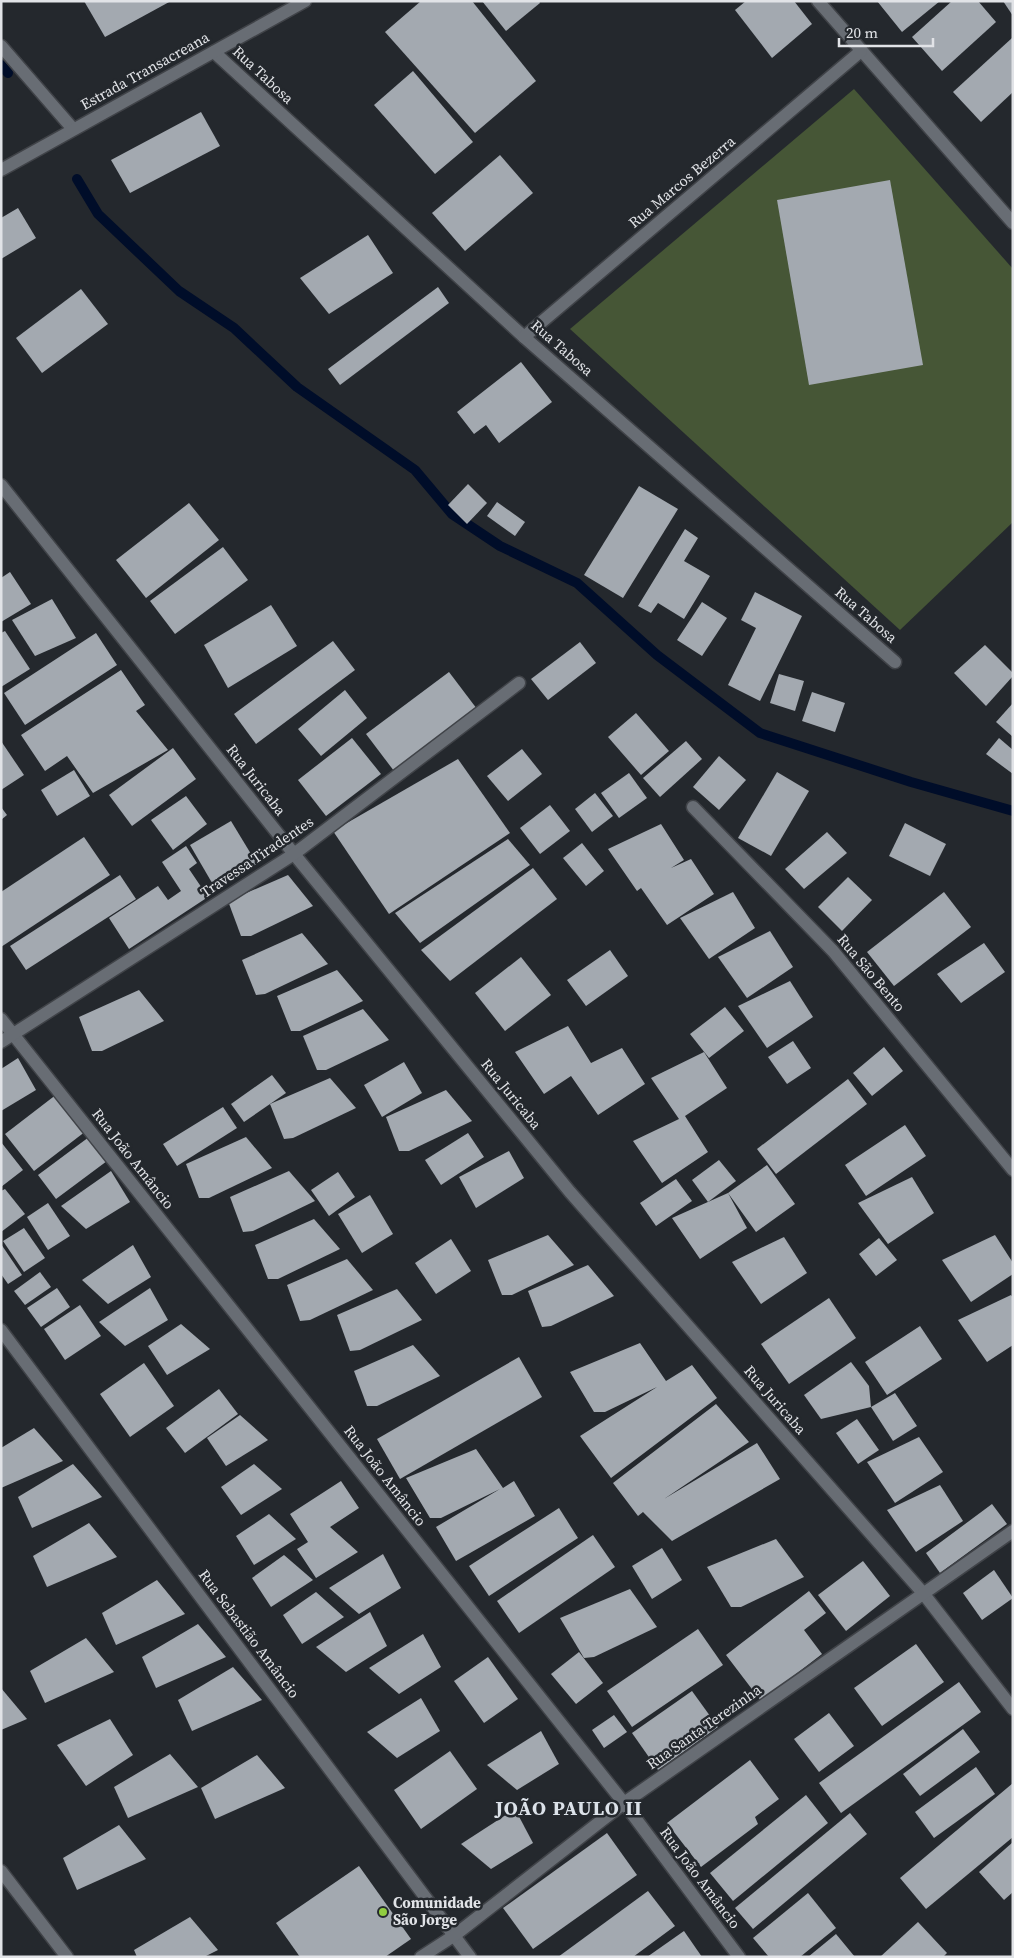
<svg xmlns="http://www.w3.org/2000/svg" width="1014" height="1958" viewBox="0 0 1014 1958" font-family="'Source Serif 4',serif">
	<rect width="100%" height="100%" fill="#24282d"/>
	<polygon fill="#465636" points="854,89 1013,269 1013,522 900,630 570,329"/>
	<g fill="none" stroke-linecap="round" stroke-linejoin="round">
		<g stroke="#000d29" stroke-width="10">
			<polyline points="1,65 8,73"/>
			<polyline points="77,179 98,214 179,291 234,328 297,387 415,470 452,514 500,546 577,583 657,655 760,733 911,782 1013,811"/>
		</g>
	</g>
	<g fill="#a3a9b0">
		<polygon points="84,1 171,1 105,37"/>
		<polygon points="421,1 472,1 536,81 475,133 385,32"/>
		<polygon points="482,1 539,1 540,3 506,31"/>
		<polygon points="746,1 794,1 812,24 772,58 735,10"/>
		<polygon points="877,1 940,1 902,32"/>
		<polygon points="952,1 978,1 996,22 942,71 912,37"/>
		<polygon points="1003,1 1013,1 1013,16"/>
		<polygon points="1012,38 1013,92 981,122 953,92"/>
		<polygon points="413,71 473,142 435,174 374,105"/>
		<polygon points="201,112 220,146 130,193 111,160"/>
		<polygon points="500,155 533,193 465,251 432,213"/>
		<polygon points="890,180 923,365 809,385 777,200"/>
		<polygon points="18,208 36,238 1,259 1,218"/>
		<polygon points="368,235 393,273 329,314 300,278"/>
		<polygon points="438,287 449,303 340,385 328,369"/>
		<polygon points="81,289 108,324 42,373 16,338"/>
		<polygon points="521,362 552,402 499,443 486,425 474,434 457,412"/>
		<polygon points="468,484 487,503 467,524 448,505"/>
		<polygon points="639,486 678,509 623,598 584,575"/>
		<polygon points="497,502 525,522 515,536 487,516"/>
		<polygon points="189,503 219,540 146,598 116,560"/>
		<polygon points="685,529 698,538 684,561 710,576 684,619 658,603 651,613 638,606"/>
		<polygon points="223,547 248,580 175,634 150,601"/>
		<polygon points="10,572 31,604 1,622 1,578"/>
		<polygon points="755,592 802,616 760,701 728,685 756,628 741,620"/>
		<polygon points="52,599 76,638 35,656 12,620"/>
		<polygon points="702,602 727,618 702,656 677,640"/>
		<polygon points="271,605 297,646 228,688 204,645"/>
		<polygon points="5,631 30,669 1,687 1,633"/>
		<polygon points="96,633 117,665 25,725 4,693"/>
		<polygon points="333,641 355,670 256,744 234,714"/>
		<polygon points="580,642 596,663 548,700 531,679"/>
		<polygon points="985,645 1013,673 1013,676 986,706 954,673"/>
		<polygon points="121,670 145,705 136,711 168,750 93,793 67,756 45,771 21,735"/>
		<polygon points="449,672 477,709 394,771 366,734"/>
		<polygon points="779,674 804,681 795,711 770,703"/>
		<polygon points="345,690 367,718 321,756 298,729"/>
		<polygon points="812,692 845,703 835,732 802,721"/>
		<polygon points="1013,703 1013,737 996,722"/>
		<polygon points="636,713 669,751 641,775 608,737"/>
		<polygon points="352,738 381,774 326,816 298,780"/>
		<polygon points="999,738 1013,750 1013,774 986,754"/>
		<polygon points="1,741 24,775 1,790"/>
		<polygon points="686,741 702,759 660,797 643,778"/>
		<polygon points="173,748 196,779 132,826 109,795"/>
		<polygon points="522,749 542,774 508,801 487,776"/>
		<polygon points="719,756 746,780 719,810 693,787"/>
		<polygon points="458,759 510,833 389,914 333,831"/>
		<polygon points="74,770 90,796 57,816 41,790"/>
		<polygon points="777,772 809,791 771,856 738,838"/>
		<polygon points="629,773 647,798 619,818 601,793"/>
		<polygon points="595,793 613,816 592,832 575,809"/>
		<polygon points="186,796 207,824 173,850 151,820"/>
		<polygon points="550,805 570,831 540,854 520,828"/>
		<polygon points="1,807 7,815 1,820"/>
		<polygon points="231,821 257,864 215,888 190,845"/>
		<polygon points="905,823 946,844 930,876 889,856"/>
		<polygon points="661,824 684,860 671,868 691,859 714,894 667,925 641,888 637,891 608,849"/>
		<polygon points="827,832 847,853 804,889 785,869"/>
		<polygon points="84,837 110,875 1,947 1,892"/>
		<polygon points="508,839 530,865 420,943 395,913"/>
		<polygon points="582,843 604,871 586,886 563,858"/>
		<polygon points="186,846 197,863 189,869 208,897 129,949 109,918 158,886 168,900 181,891 162,862"/>
		<polygon points="533,868 557,899 450,981 421,950"/>
		<polygon points="120,875 136,899 26,970 10,946"/>
		<polygon points="288,875 313,906 251,936 241,936 228,901"/>
		<polygon points="848,877 872,900 842,931 818,907"/>
		<polygon points="733,892 755,928 709,959 680,918"/>
		<polygon points="944,892 971,927 894,986 867,952"/>
		<polygon points="770,931 793,967 747,998 718,957"/>
		<polygon points="302,933 328,964 265,994 256,995 242,960"/>
		<polygon points="984,943 1005,972 961,1003 937,974"/>
		<polygon points="610,950 628,976 586,1006 567,980"/>
		<polygon points="521,957 551,995 505,1031 475,993"/>
		<polygon points="337,970 363,1001 300,1031 291,1031 277,996"/>
		<polygon points="790,981 813,1017 767,1048 738,1006"/>
		<polygon points="139,990 164,1021 102,1051 92,1051 79,1017"/>
		<polygon points="725,1007 744,1031 709,1058 690,1034"/>
		<polygon points="363,1009 389,1040 326,1070 317,1070 303,1036"/>
		<polygon points="568,1026 591,1063 622,1048 645,1084 598,1115 571,1076 544,1094 515,1052"/>
		<polygon points="793,1041 811,1068 787,1084 768,1057"/>
		<polygon points="884,1047 903,1071 872,1096 853,1073"/>
		<polygon points="704,1052 727,1088 685,1116 708,1152 662,1183 633,1141 679,1119 651,1078"/>
		<polygon points="18,1058 36,1090 1,1111 1,1069"/>
		<polygon points="404,1062 422,1093 382,1117 364,1085"/>
		<polygon points="272,1075 286,1093 244,1122 231,1104"/>
		<polygon points="330,1078 356,1108 293,1138 284,1139 270,1104"/>
		<polygon points="848,1079 867,1104 776,1174 757,1149"/>
		<polygon points="446,1090 472,1121 409,1151 399,1151 386,1117"/>
		<polygon points="57,1094 86,1131 34,1171 5,1134"/>
		<polygon points="223,1107 237,1128 177,1166 163,1144"/>
		<polygon points="905,1125 926,1156 866,1196 845,1165"/>
		<polygon points="468,1133 484,1157 441,1185 425,1160"/>
		<polygon points="89,1137 107,1161 56,1199 38,1175"/>
		<polygon points="246,1137 272,1168 209,1198 199,1198 186,1164"/>
		<polygon points="1,1142 23,1170 1,1187"/>
		<polygon points="509,1151 524,1178 476,1208 459,1177"/>
		<polygon points="719,1160 736,1181 708,1202 692,1180"/>
		<polygon points="767,1165 795,1204 756,1232 728,1193 747,1228 700,1259 672,1218 728,1193"/>
		<polygon points="111,1171 130,1202 86,1229 61,1206"/>
		<polygon points="289,1171 315,1201 253,1231 243,1232 230,1197"/>
		<polygon points="338,1172 355,1197 329,1216 311,1190"/>
		<polygon points="912,1177 934,1213 888,1244 858,1203"/>
		<polygon points="676,1179 692,1201 656,1226 640,1203"/>
		<polygon points="5,1189 25,1214 1,1232 1,1191"/>
		<polygon points="370,1195 393,1234 362,1253 338,1214"/>
		<polygon points="48,1203 70,1236 48,1250 27,1217"/>
		<polygon points="314,1219 340,1249 278,1279 268,1279 255,1245"/>
		<polygon points="24,1228 45,1258 24,1272 3,1241"/>
		<polygon points="548,1235 574,1265 512,1295 502,1295 488,1260"/>
		<polygon points="995,1235 1013,1263 1013,1274 971,1302 942,1260"/>
		<polygon points="784,1237 807,1273 761,1304 732,1262"/>
		<polygon points="879,1238 897,1260 876,1276 859,1254"/>
		<polygon points="451,1239 471,1271 436,1294 415,1263"/>
		<polygon points="1,1244 22,1275 8,1284 1,1274"/>
		<polygon points="133,1245 151,1277 108,1304 82,1280"/>
		<polygon points="347,1259 373,1290 310,1320 300,1321 287,1285"/>
		<polygon points="588,1265 614,1296 551,1326 542,1327 528,1291"/>
		<polygon points="40,1272 51,1287 25,1305 14,1291"/>
		<polygon points="57,1288 70,1307 41,1327 27,1308"/>
		<polygon points="150,1288 168,1320 125,1346 99,1322"/>
		<polygon points="397,1289 422,1320 360,1350 350,1351 337,1315"/>
		<polygon points="1011,1295 1013,1298 1013,1345 987,1362 958,1320"/>
		<polygon points="829,1298 856,1338 789,1384 761,1344"/>
		<polygon points="80,1305 101,1336 65,1360 44,1329"/>
		<polygon points="181,1324 210,1349 167,1375 148,1346"/>
		<polygon points="920,1326 942,1359 887,1395 865,1362"/>
		<polygon points="640,1343 666,1381 692,1365 717,1398 611,1478 580,1436 657,1387 605,1412 594,1412 570,1372"/>
		<polygon points="413,1345 440,1376 377,1406 367,1406 354,1371"/>
		<polygon points="519,1357 542,1397 400,1479 377,1439"/>
		<polygon points="851,1362 869,1386 871,1407 821,1419 804,1395"/>
		<polygon points="144,1363 174,1406 130,1437 100,1394"/>
		<polygon points="219,1389 238,1414 185,1453 166,1428"/>
		<polygon points="895,1393 917,1426 893,1441 871,1407"/>
		<polygon points="716,1404 749,1442 664,1499 757,1443 780,1479 672,1541 643,1512 638,1516 613,1483"/>
		<polygon points="240,1415 268,1440 226,1466 207,1438"/>
		<polygon points="857,1419 879,1450 858,1464 836,1433"/>
		<polygon points="34,1428 63,1461 1,1488 1,1448"/>
		<polygon points="919,1437 943,1472 895,1503 867,1462"/>
		<polygon points="476,1449 503,1488 514,1481 535,1516 456,1561 436,1527 500,1489 441,1518 430,1518 406,1478"/>
		<polygon points="73,1464 102,1497 32,1528 18,1497"/>
		<polygon points="254,1464 282,1489 241,1515 221,1487"/>
		<polygon points="341,1481 359,1508 330,1527 358,1552 316,1578 297,1549 308,1542 290,1514"/>
		<polygon points="940,1485 963,1521 916,1552 887,1510"/>
		<polygon points="992,1504 1007,1524 940,1573 926,1553"/>
		<polygon points="559,1508 578,1538 489,1596 469,1566"/>
		<polygon points="269,1514 296,1539 254,1565 236,1536"/>
		<polygon points="89,1523 117,1557 47,1587 33,1556"/>
		<polygon points="593,1535 615,1567 519,1633 497,1601"/>
		<polygon points="776,1539 804,1577 741,1607 731,1607 707,1567"/>
		<polygon points="662,1548 682,1580 652,1599 632,1566"/>
		<polygon points="383,1554 401,1588 359,1614 329,1588"/>
		<polygon points="284,1555 313,1580 271,1607 252,1578"/>
		<polygon points="863,1561 890,1596 846,1631 818,1595"/>
		<polygon points="994,1570 1013,1598 982,1620 963,1593"/>
		<polygon points="157,1580 185,1614 116,1645 102,1613"/>
		<polygon points="630,1589 657,1627 594,1657 584,1658 560,1618"/>
		<polygon points="809,1591 826,1613 804,1630 822,1654 761,1701 726,1655"/>
		<polygon points="316,1592 344,1617 302,1644 283,1615"/>
		<polygon points="370,1612 387,1646 346,1672 316,1647"/>
		<polygon points="198,1624 226,1657 156,1688 142,1657"/>
		<polygon points="698,1629 723,1665 632,1727 607,1691"/>
		<polygon points="423,1634 441,1667 399,1694 369,1668"/>
		<polygon points="86,1638 114,1672 45,1703 30,1671"/>
		<polygon points="916,1644 944,1682 882,1726 854,1688"/>
		<polygon points="579,1652 603,1683 576,1704 551,1674"/>
		<polygon points="488,1657 518,1699 484,1723 454,1681"/>
		<polygon points="233,1667 262,1700 192,1731 178,1700"/>
		<polygon points="959,1682 981,1712 841,1813 819,1783"/>
		<polygon points="1,1688 27,1719 1,1730"/>
		<polygon points="692,1691 718,1727 658,1770 632,1733"/>
		<polygon points="421,1698 440,1731 397,1758 367,1732"/>
		<polygon points="829,1713 854,1746 819,1772 794,1739"/>
		<polygon points="614,1715 627,1732 604,1748 592,1730"/>
		<polygon points="110,1719 133,1755 86,1786 57,1745"/>
		<polygon points="963,1729 980,1752 920,1796 903,1774"/>
		<polygon points="541,1731 559,1764 517,1790 487,1765"/>
		<polygon points="450,1751 477,1789 421,1829 394,1790"/>
		<polygon points="170,1754 198,1787 128,1818 114,1787"/>
		<polygon points="257,1755 285,1788 215,1819 201,1788"/>
		<polygon points="750,1760 779,1799 755,1817 758,1824 701,1867 667,1823"/>
		<polygon points="976,1767 995,1794 934,1838 915,1812"/>
		<polygon points="1013,1783 1013,1837 926,1909 900,1878"/>
		<polygon points="806,1795 828,1823 733,1901 710,1873"/>
		<polygon points="515,1809 533,1843 491,1869 461,1844"/>
		<polygon points="850,1813 867,1834 753,1929 735,1908"/>
		<polygon points="119,1825 146,1859 77,1890 63,1858"/>
		<polygon points="607,1833 637,1875 533,1949 503,1908"/>
		<polygon points="1013,1842 1013,1892 1004,1900 979,1872"/>
		<polygon points="359,1866 411,1939 385,1957 300,1957 276,1923"/>
		<polygon points="648,1891 675,1926 633,1957 558,1957"/>
		<polygon points="808,1893 836,1928 800,1957 769,1957 753,1938"/>
		<polygon points="190,1917 218,1950 204,1957 137,1957 134,1950"/>
		<polygon points="918,1922 947,1953 943,1957 880,1957"/>
		<polygon points="684,1931 702,1957 647,1957"/>
		<polygon points="836,1934 855,1957 808,1957"/>
	</g>
	<g fill="none" stroke-linecap="round" stroke-linejoin="round">
		<defs>
			<g id="minor">
				<polyline points="818,1 1013,223"/>
				<polyline points="1,46 73,129"/>
				<polyline points="214,52 524,337 895,662"/>
				<polyline points="524,337 861,51"/>
				<polyline points="1,485 294,854 570,1192 923,1593 1013,1709"/>
				<polyline points="693,807 833,951 1013,1170"/>
				<polyline points="1,1019 624,1803 739,1957"/>
				<polyline points="1,1042 294,854 519,683"/>
				<polyline points="1,1330 470,1957"/>
				<polyline points="1,1871 67,1957"/>
				<polyline points="421,1957 455,1935 624,1803 1013,1531"/>
			</g>
			<polyline id="tertiary" points="1,170 305,1"/>
		</defs>
		<use href="#minor" stroke="#404348" stroke-width="15"/>
		<use href="#tertiary" stroke="#404348" stroke-width="15"/>
		<use href="#minor" stroke="#686d74" stroke-width="12"/>
		<use href="#tertiary" stroke="#686d74" stroke-width="12"/>
	</g>
	<circle fill="#91cd40" stroke="#24282d" stroke-width="2" cx="383" cy="1912" r="5"/>
	<g text-anchor="middle" stroke-width="5" stroke-linejoin="round" paint-order="stroke">
		<g font-size="15" fill="#e1e3e7" stroke="#24282d">
			<text transform="translate(145 71) rotate(-29)" y="5">Estrada Transacreana</text>
			<text transform="translate(263 75) rotate(43)" y="5">Rua Tabosa</text>
			<text transform="translate(682 182) rotate(-40)" y="5">Rua Marcos Bezerra</text>
			<text transform="translate(562 348) rotate(41)" y="5">Rua Tabosa</text>
			<text transform="translate(866 615) rotate(41)" y="5">Rua Tabosa</text>
			<text transform="translate(256 780) rotate(52)" y="5">Rua Juricaba</text>
			<text transform="translate(257 857) rotate(-34)" y="5">Travessa Tiradentes</text>
			<text transform="translate(871 973) rotate(50)" y="5">Rua São Bento</text>
			<text transform="translate(511 1094) rotate(51)" y="5">Rua Juricaba</text>
			<text transform="translate(133 1159) rotate(52)" y="5">Rua João Amâncio</text>
			<text transform="translate(775 1400) rotate(49)" y="5">Rua Juricaba</text>
			<text transform="translate(385 1476) rotate(52)" y="5">Rua João Amâncio</text>
			<text transform="translate(249 1634) rotate(53)" y="5">Rua Sebastião Amâncio</text>
			<text transform="translate(704 1727) rotate(-35)" y="5">Rua Santa Terezinha</text>
			<text transform="translate(700 1878) rotate(53)" y="5">Rua João Amâncio</text>
		</g>
		<g font-size="15" font-weight="bold" fill="#e1e3e7" stroke="#24282d" text-anchor="start">
			<text x="393" y="1908">Comunidade<tspan x="393" dy="17">São Jorge</tspan></text>
		</g>
		<g font-size="20" font-weight="bold" letter-spacing="1" fill="#dce2e9" stroke="#24282d">
			<text x="569" y="1815">JOÃO PAULO II</text>
		</g>
	</g>
	<rect width="1014" height="1958" fill="none" stroke="#e1e3e7" stroke-width="5"/>
	<path d="M839 38v8h94v-8" fill="none" stroke="#e1e3e7" stroke-width="2.5"/>
	<text x="846" y="38" font-size="15" fill="#e1e3e7" stroke="#24282d" stroke-width="4" paint-order="stroke">20 m</text>
</svg>
